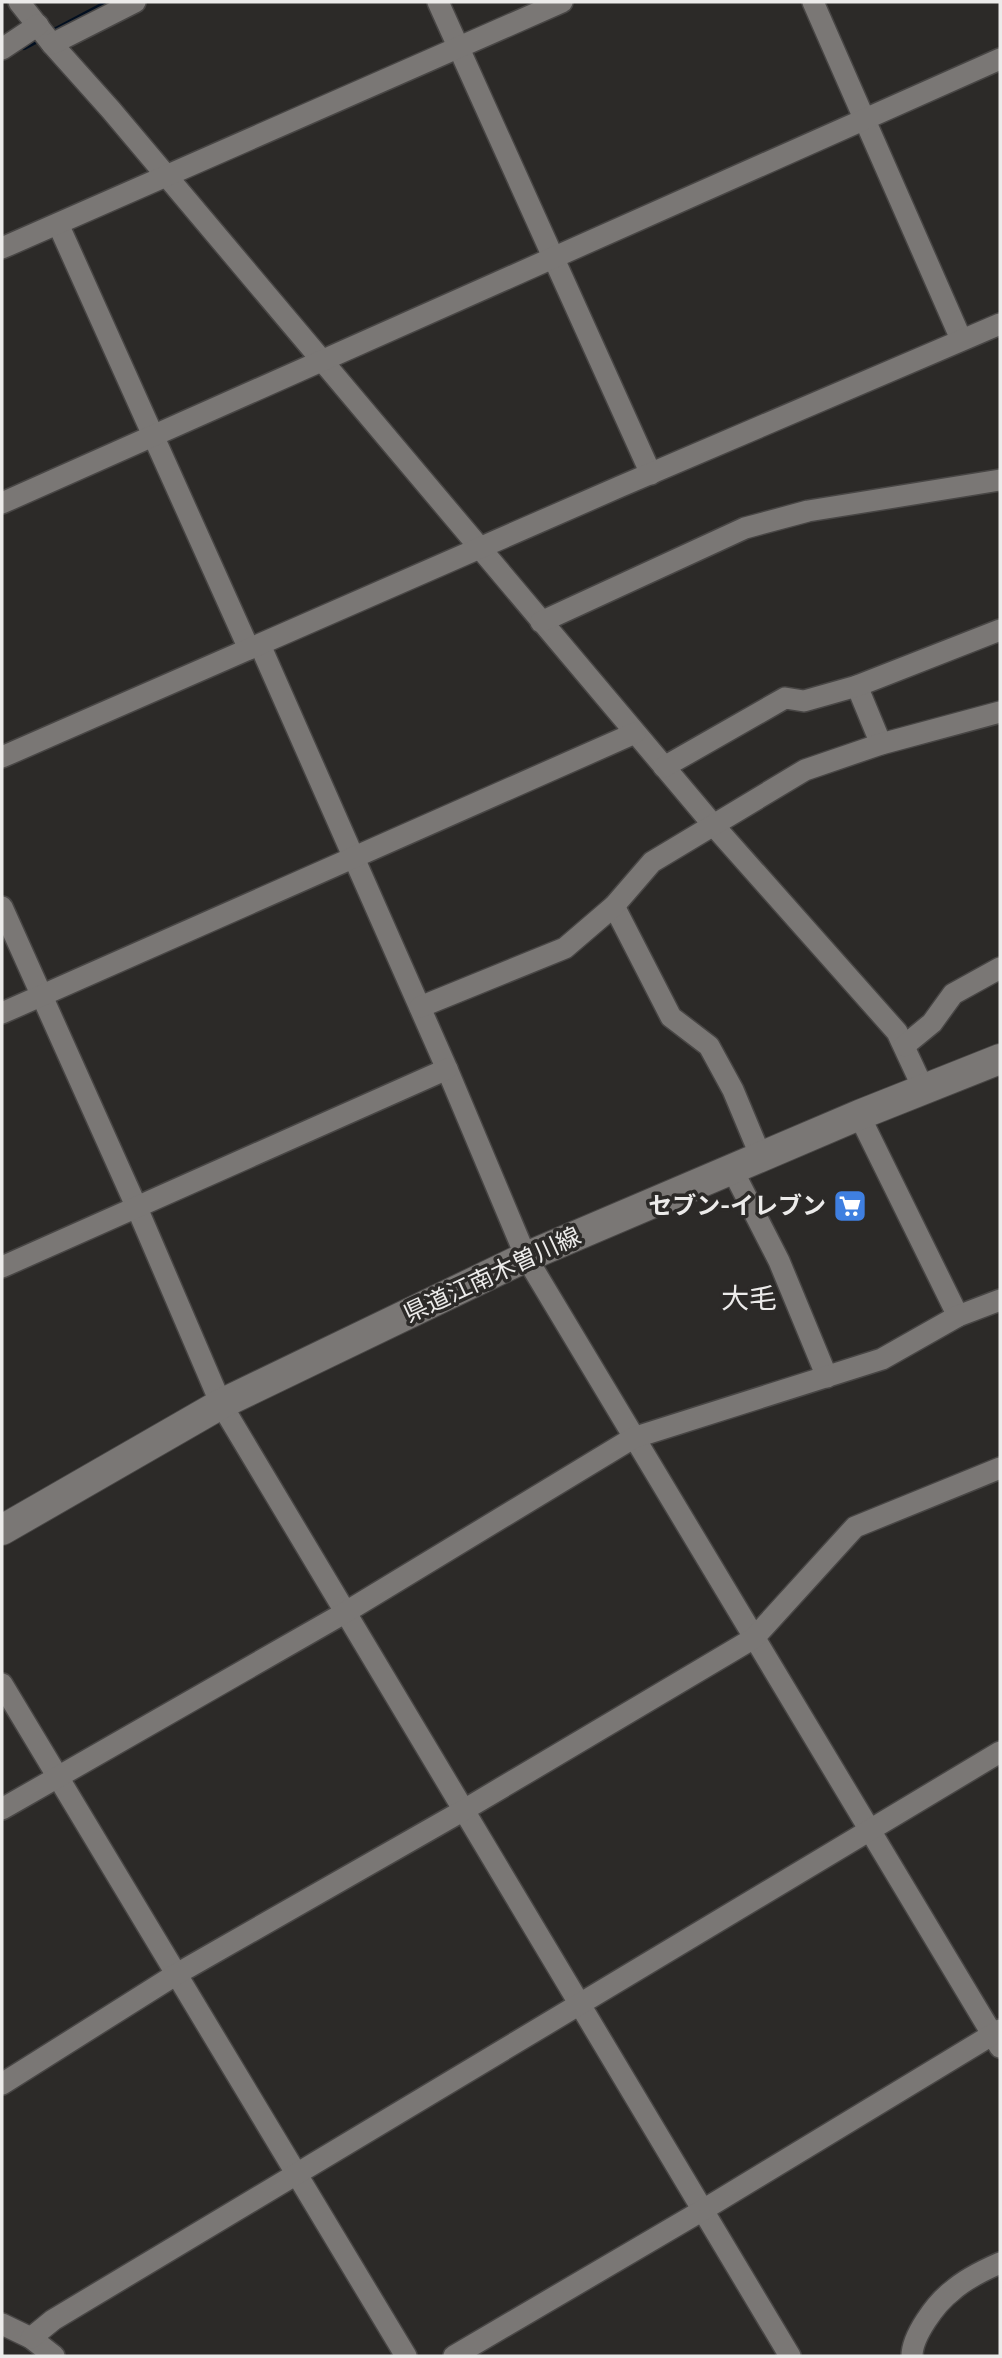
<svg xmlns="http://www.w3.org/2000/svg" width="1002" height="2358" viewBox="0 0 1002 2358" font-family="Figtree,'Noto Sans JP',sans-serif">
	<rect width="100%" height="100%" fill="#2c2a28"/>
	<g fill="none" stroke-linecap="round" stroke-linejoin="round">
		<polyline stroke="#020f20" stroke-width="6" points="24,47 109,2"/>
		<defs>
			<g id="minor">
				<polyline points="19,2 52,44 111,110 715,827 897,1032 924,1090"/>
				<polyline points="438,2 651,474"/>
				<polyline points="813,2 961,339"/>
				<polyline points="52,44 135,2"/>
				<polyline points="2,49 38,25"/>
				<polyline points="58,224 249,649"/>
				<polyline points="2,248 562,2"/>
				<polyline points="2,503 1000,59"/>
				<polyline points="541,622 745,528 808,511 1000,480"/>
				<polyline points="260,645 447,1069 526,1257 1000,2047"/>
				<polyline points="857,686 881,744"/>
				<polyline points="2,757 619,487 1000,324"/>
				<polyline points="664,767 785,698 804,701 857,686 1000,630"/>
				<polyline points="614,906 671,1017 709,1046 733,1090 761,1157"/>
				<polyline points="2,907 137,1208 221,1404 790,2356"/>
				<polyline points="420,1007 565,948 614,906 652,862 805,770 881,744 1000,712"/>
				<polyline points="2,1013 635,733"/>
				<polyline points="904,1046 932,1023 953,994 1000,968"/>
				<polyline points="859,1115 958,1316"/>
				<polyline points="732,1169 779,1261 827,1377"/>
				<polyline points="2,1267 447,1069"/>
				<polyline points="2,1684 406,2356"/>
				<polyline points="2,1809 346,1612 633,1438 882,1359 958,1316 1000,1300"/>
				<polyline points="2,2084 175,1975 464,1810 754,1638 855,1527 1000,1468"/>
				<polyline points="2,2324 31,2338 54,2356"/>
				<polyline points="31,2338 53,2320 1000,1752"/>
				<polyline points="454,2356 703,2210 1000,2030"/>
				<path d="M912,2356C912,2336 936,2303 952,2291C965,2279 984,2270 1000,2263"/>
			</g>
			<polyline id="secondary" points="2,1530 221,1404 526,1257 859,1115 1000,1059"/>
		</defs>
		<use href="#minor" stroke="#484645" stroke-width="24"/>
		<use href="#secondary" stroke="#484645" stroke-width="32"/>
		<use href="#minor" stroke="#7a7775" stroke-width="21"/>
		<use href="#secondary" stroke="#7a7775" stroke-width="30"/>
	</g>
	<defs>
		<symbol id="supermarket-square" viewBox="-11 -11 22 22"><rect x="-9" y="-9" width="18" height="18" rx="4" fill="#3f7fe0" stroke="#2c2a28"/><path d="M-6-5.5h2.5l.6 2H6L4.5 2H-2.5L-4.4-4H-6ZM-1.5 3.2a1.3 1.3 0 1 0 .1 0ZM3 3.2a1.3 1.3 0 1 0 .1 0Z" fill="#fff"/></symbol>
	</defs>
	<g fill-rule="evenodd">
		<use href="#supermarket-square" x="831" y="1187" width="38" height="38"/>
	</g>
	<g text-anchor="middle" stroke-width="7" stroke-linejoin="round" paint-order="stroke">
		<g font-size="24" font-weight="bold" fill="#ecebea" stroke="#2c2a28" text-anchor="end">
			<text x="826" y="1214">セブン-イレブン</text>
		</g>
		<g font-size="24" fill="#ecebea" stroke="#2c2a28">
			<text transform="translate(492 1275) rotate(-25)" y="8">県道江南木曽川線</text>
		</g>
		<g font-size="28" fill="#ecebea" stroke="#2c2a28">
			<text x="749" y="1308">大毛</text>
		</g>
	</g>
	<rect width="1002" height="2358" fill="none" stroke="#ecebea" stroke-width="7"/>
</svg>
